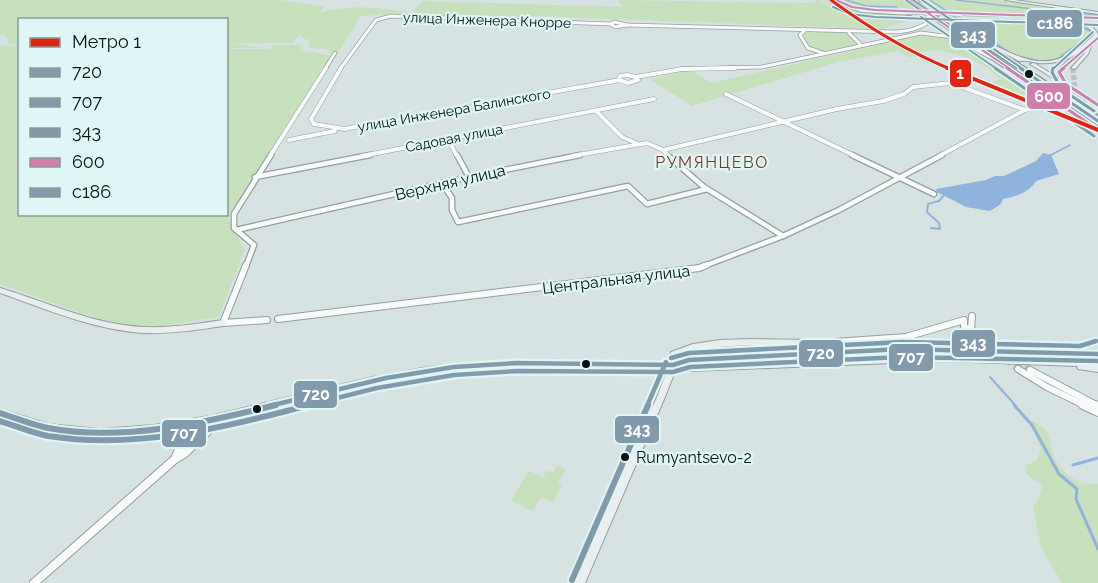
<svg xmlns="http://www.w3.org/2000/svg" width="1098" height="583" viewBox="0 0 1098 583" font-family="Raleway,sans-serif">
	<rect width="100%" height="100%" fill="#d7e3e3"/>
	<g fill="#c8e1bd">
		<path d="M0,0H281L324,7L320,12C356,4 376,7 412,13L423,1L623,7L618,0L812,3L818,0C847,17 877,13 908,21L880,29L529,16L526,19L390,14L361,16L338,53H327L329,49L310,48L308,46L311,39L306,40L300,35L293,43H233L264,48H227L226,20H20L19,45L9,44L6,35H0Z"/>
		<path d="M822,0H829L841,6L861,12L922,17L913,10L898,7L903,10L863,8L839,0H902L926,17L928,20L919,21C886,16 850,18 822,0Z"/>
		<polygon points="927,0 996,0 1006,1 1007,4 1011,2 1051,8 1063,13 1046,15 960,12 955,9 947,10 964,19 979,18 1069,22 1088,27 1094,34 1060,60 1042,62 1006,52"/>
		<path d="M807,31L848,33L858,44C848,49 821,58 811,47C808,44 806,39 804,35Z"/>
		<path d="M924,34L953,39L1047,102L1043,104L992,83L1000,79C996,75 991,70 986,67C971,57 928,42 915,57H908L899,51L838,62L692,106L649,79L690,70L712,83Z"/>
		<polygon points="275,45 299,45 302,48 301,50 332,56 228,218 245,250 219,317 139,330 81,313 0,284 0,46 19,46 20,214 226,214 227,49 270,49"/>
		<path d="M1033,421L1046,430C1050,438 1050,445 1053,453C1058,472 1079,487 1098,484V583H1062L1041,547L1033,507L1039,498L1042,486C1035,477 1024,479 1026,465L1036,461L1041,450L1035,433L1029,422Z"/>
		<polygon points="557,465 566,469 558,483 562,485 553,502 541,497 533,511 511,501 528,471 549,480 543,475 546,470 553,473"/>
	</g>
	<path fill="#8eb3dd" d="M1043,153L1051,155L1059,174L1036,181C1030,192 1015,197 1003,199L1001,204L990,211L966,207L937,192L936,189L986,180L995,176H1004L1036,161Z"/>
	<g fill="none" stroke-linecap="round" stroke-linejoin="round">
		<g stroke="#8eb3dd" stroke-width="1.5">
			<polyline points="846,0 866,6 897,7"/>
			<polyline points="930,0 948,12"/>
			<polyline points="956,0 1059,12"/>
			<polyline points="1070,13 1098,15"/>
			<polyline points="952,15 965,24"/>
			<polyline points="959,20 1061,22 1077,25 1090,31 1090,35 1061,56"/>
			<polyline points="969,26 1007,51"/>
			<polyline points="1094,26 1098,26"/>
			<polyline points="1022,57 1040,61 1055,60"/>
			<polyline points="1049,156 1070,145"/>
		</g>
		<g stroke="#8eb3dd" stroke-width="2">
			<polyline points="1049,156 1051,155"/>
			<polyline points="931,228 940,229 939,223 927,212 928,204 939,201 944,195"/>
			<polyline points="990,377 1016,406"/>
		</g>
		<g stroke="#8eb3dd" stroke-width="3">
			<polyline points="1014,405 1032,425 1059,474 1077,489 1076,499 1098,549"/>
			<polyline points="1073,465 1098,458"/>
		</g>
		<g stroke="#b8c4c4" stroke-width="6" stroke-dasharray="6 3" stroke-linecap="butt">
			<polyline points="985,344 1018,369"/>
			<polyline points="996,345 1030,370"/>
		</g>
		<polyline stroke="#b8c4c4" stroke-width="5" stroke-dasharray="5 2" stroke-linecap="butt" points="1073,68 1075,92 1085,103"/>
		<defs>
			<g id="street-far4">
				<polygon points="614,22 627,25 615,27 611,24"/>
				<path d="M627,25L895,32C908,31 919,29 930,21L926,11"/>
				<polyline points="805,30 800,35 808,48 823,53"/>
				<polyline points="849,33 860,44 859,46"/>
				<polyline points="325,69 335,53"/>
				<polyline points="340,69 376,20 391,16 611,24"/>
				<polyline points="681,69 762,67 921,33 952,37 990,57"/>
			</g>
			<g id="street-far3">
				<polyline points="341,68 311,119 314,124 345,129"/>
				<polygon points="627,75 636,77 638,80 628,83 619,80 620,76"/>
				<polyline points="636,77 682,69 735,68"/>
				<polyline points="726,94 855,156"/>
				<polyline points="596,111 622,137 636,143"/>
				<polyline points="344,129 620,80"/>
				<polyline points="448,139 457,156"/>
				<polyline points="289,140 335,131"/>
				<polyline points="663,150 669,156"/>
				<polyline points="270,156 326,68"/>
				<polyline points="362,156 654,99"/>
				<polyline points="572,156 647,143 663,150 837,109 883,101 904,94 913,87 951,83 1025,110"/>
				<polyline points="939,156 1025,110 1037,106 1062,105"/>
			</g>
			<g id="street-far2">
				<polyline points="457,155 469,177"/>
				<polyline points="667,155 704,187 783,236"/>
				<polyline points="852,155 934,194"/>
				<polyline points="255,177 370,155"/>
				<polyline points="442,183 452,198 452,210 458,222 628,186 647,204 707,189"/>
				<polyline points="236,230 469,177 580,155"/>
				<polyline points="246,266 254,245 234,228 234,214 271,155"/>
				<polyline points="704,266 783,236 839,210 942,155"/>
			</g>
			<g id="street-far1">
				<polyline points="246,265 223,323 267,320"/>
				<polyline points="972,316 971,329 996,345"/>
				<polyline points="278,319 699,268 707,265"/>
				<polyline points="834,342 906,337 964,320 964,326 985,344"/>
				<polyline points="1018,369 1047,387 1086,406"/>
				<polyline points="1030,370 1098,406"/>
			</g>
			<g id="street">
				<polyline points="1083,405 1098,412"/>
				<polyline points="1095,405 1098,406"/>
				<polyline points="168,428 183,439 176,457"/>
				<polyline points="34,583 175,459 185,453 221,418"/>
			</g>
			<g id="secondary">
				<polygon points="831,0 836,0 862,10 910,13 912,14 910,15 861,12"/>
				<polygon points="919,0 923,0 923,1 920,2"/>
				<polygon points="1005,0 1014,0 1098,12 1098,14"/>
				<polygon points="961,13 1052,15 1054,16 1052,17 960,15"/>
				<polygon points="1067,16 1098,17 1098,19 1066,18"/>
				<path d="M1047,18C1062,18 1092,18 1098,35L1090,43L1092,44L1088,54L1075,69L1071,68L1085,53L1087,46C1073,58 1057,65 1038,63C1032,62 1025,60 1019,61L975,38L978,37C1026,61 1051,78 1095,34C1084,20 1064,22 1048,20Z"/>
				<polygon points="1068,60 1072,61 1061,72 1065,81 1064,82 1098,103 1098,106 1030,64 1034,63 1060,79 1057,72"/>
				<path d="M0,288C47,302 94,325 144,327C170,328 197,324 223,320L226,321L227,323L226,325L223,326C197,330 170,334 144,333C94,330 46,309 0,293Z"/>
				<path d="M751,339L818,340L905,347L1098,351V357L898,353L895,352L868,350V353L865,354L686,364L692,365L941,355L1098,360V372L1078,369L1077,367L1078,366L941,361L692,371L676,369L665,397L585,583H573L657,397L668,368L516,367L454,371L423,374L373,384L210,424L154,433L100,437L48,432L0,417V409L48,424L100,429L154,425L210,416L373,377L423,368L454,364L516,361L669,362L671,352L693,344L720,340ZM751,345H784L853,349L689,357L678,360V356C702,347 726,346 751,345Z"/>
			</g>
			<g id="highway">
				<polygon points="907,0 912,0 1098,127 1098,132"/>
				<polygon points="977,39 981,39 1098,116 1098,121 977,41"/>
			</g>
		</defs>
		<use href="#street-far4" stroke="#949e9e" stroke-width="4.5"/>
		<use href="#street-far3" stroke="#949e9e" stroke-width="5"/>
		<use href="#street-far2" stroke="#949e9e" stroke-width="7"/>
		<use href="#street-far1" stroke="#949e9e" stroke-width="8"/>
		<use href="#street" stroke="#949e9e" stroke-width="10"/>
		<use href="#secondary" stroke="#949e9e" stroke-width="2"/>
		<use href="#highway" stroke="#86989c" stroke-width="3"/>
		<use href="#street-far4" stroke="#f9fbfb" stroke-width="3"/>
		<use href="#street-far3" stroke="#f9fbfb" stroke-width="4"/>
		<use href="#street-far2" stroke="#f9fbfb" stroke-width="4.5"/>
		<use href="#street-far1" stroke="#f9fbfb" stroke-width="6"/>
		<use href="#street" stroke="#f9fbfb" stroke-width="8"/>
		<use href="#secondary" fill="#e9eeef" fill-rule="evenodd"/>
		<use href="#highway" fill="#c3d0d4" fill-rule="evenodd"/>
		<defs>
			<polyline id="secondary-bridge" points="906,12 961,14"/>
		</defs>
		<use href="#secondary-bridge" stroke="#949e9e" stroke-width="5" stroke-linecap="butt"/>
		<use href="#secondary-bridge" stroke="#e9eeef" stroke-width="4"/>
		<defs>
			<polyline id="bus-1-far1" points="269,406 386,378 454,367 516,363 673,365 689,360 902,349 1098,354"/>
			<path id="bus-1" d="M0,413C16,418 32,425 48,428C123,442 203,423 276,405"/>
			<polyline id="bus-2-far1" points="305,406 377,388 454,375 516,371 673,372 690,367 902,357 1098,361"/>
			<path id="bus-2" d="M0,421C16,426 32,433 48,436C137,450 225,427 310,405"/>
			<polyline id="bus-3-far3" points="922,0 1023,69"/>
			<polyline id="bus-3-far2" points="1020,68 1098,121"/>
			<g id="bus-3-far1">
				<polyline points="671,358 689,353 902,342 1080,346 1096,341"/>
				<polyline points="647,406 666,362"/>
			</g>
			<polyline id="bus-3" points="572,580 648,405"/>
			<g id="bus-4-far1">
				<polyline points="836,0 852,7 875,10 1098,18"/>
				<polyline points="925,11 1010,69"/>
				<polyline points="1062,69 1098,38"/>
			</g>
			<g id="bus-4">
				<polyline points="1007,68 1098,130"/>
				<polyline points="1064,68 1059,72 1066,84 1098,105"/>
			</g>
			<g id="bus-5-far1">
				<polyline points="833,7 850,14 875,17 1098,25"/>
				<polyline points="921,17 997,69"/>
				<polyline points="1053,69 1093,32"/>
			</g>
			<g id="bus-5">
				<polyline points="995,68 1094,136"/>
				<polyline points="1053,68 1052,72 1061,89 1094,111"/>
			</g>
		</defs>
		<use href="#bus-1-far1" stroke="#def6f5" stroke-width="9"/>
		<use href="#bus-1" stroke="#def6f5" stroke-width="10"/>
		<use href="#bus-2-far1" stroke="#def6f5" stroke-width="9"/>
		<use href="#bus-2" stroke="#def6f5" stroke-width="10"/>
		<use href="#bus-3-far3" stroke="#def6f5" stroke-width="4.5"/>
		<use href="#bus-3-far2" stroke="#def6f5" stroke-width="6"/>
		<use href="#bus-3-far1" stroke="#def6f5" stroke-width="9"/>
		<use href="#bus-3" stroke="#def6f5" stroke-width="10"/>
		<use href="#bus-4-far1" stroke="#def6f5" stroke-width="4.5"/>
		<use href="#bus-4" stroke="#def6f5" stroke-width="6"/>
		<use href="#bus-5-far1" stroke="#def6f5" stroke-width="4.5"/>
		<use href="#bus-5" stroke="#def6f5" stroke-width="6"/>
		<use href="#bus-1-far1" stroke="#819bac" stroke-width="4.5"/>
		<use href="#bus-1" stroke="#819bac" stroke-width="6"/>
		<use href="#bus-2-far1" stroke="#819bac" stroke-width="4.5"/>
		<use href="#bus-2" stroke="#819bac" stroke-width="6"/>
		<use href="#bus-3-far3" stroke="#819bac" stroke-width="2"/>
		<use href="#bus-3-far2" stroke="#819bac" stroke-width="3"/>
		<use href="#bus-3-far1" stroke="#819bac" stroke-width="4.5"/>
		<use href="#bus-3" stroke="#819bac" stroke-width="6"/>
		<use href="#bus-4-far1" stroke="#ce7fab" stroke-width="2"/>
		<use href="#bus-4" stroke="#ce7fab" stroke-width="3"/>
		<use href="#bus-5-far1" stroke="#819bac" stroke-width="2"/>
		<use href="#bus-5" stroke="#819bac" stroke-width="3"/>
		<defs>
			<path id="metro-1-far1" d="M831,0C869,28 907,51 950,69"/>
			<polyline id="metro-1" points="947,68 1098,130"/>
		</defs>
		<use href="#metro-1-far1" stroke="#def6f5" stroke-width="5"/>
		<use href="#metro-1" stroke="#def6f5" stroke-width="7"/>
		<use href="#metro-1-far1" stroke="#e42313" stroke-width="3"/>
		<use href="#metro-1" stroke="#e42313" stroke-width="4"/>
	</g>
	<g fill="#091111" stroke="#def6f5" stroke-width="2">
		<circle cx="1029" cy="74" r="5"/>
		<circle cx="586" cy="364" r="5"/>
		<circle cx="257" cy="409" r="5"/>
		<circle cx="625" cy="457" r="5"/>
	</g>
	<g text-anchor="middle" stroke-width="4.5" stroke-linejoin="round" paint-order="stroke">
		<g font-size="14" fill="#091111" stroke="#def6f5">
			<text transform="translate(487 20) rotate(2)" y="5">улица Инженера Кнорре</text>
			<text transform="translate(454 110) rotate(-10)" y="5">улица Инженера Балинского</text>
			<text transform="translate(454 138) rotate(-11)" y="5">Садовая улица</text>
		</g>
		<g font-size="16" letter-spacing="1.5" fill="#793620" stroke="#def6f5">
			<text x="712" y="168">РУМЯНЦЕВО</text>
		</g>
		<g font-size="16" fill="#091111" stroke="#def6f5">
			<text transform="translate(450 182) rotate(-13)" y="6">Верхняя улица</text>
			<text transform="translate(616 279) rotate(-7)" y="6">Центральная улица</text>
		</g>
		<g font-size="16" fill="#091111" stroke="#def6f5" text-anchor="start">
			<text x="636" y="463">Rumyantsevo-2</text>
		</g>
	</g>
	<g stroke="#def6f5" stroke-width="2">
		<rect x="1026" y="9" width="57" height="29" rx="6" fill="#819bac"/>
		<rect x="950" y="21" width="46" height="28" rx="6" fill="#819bac"/>
		<rect x="949" y="59" width="23" height="29" rx="6" fill="#e42313"/>
		<rect x="1026" y="82" width="45" height="28" rx="6" fill="#ce7fab"/>
		<rect x="951" y="329" width="45" height="29" rx="6" fill="#819bac"/>
		<rect x="798" y="339" width="46" height="29" rx="6" fill="#819bac"/>
		<rect x="888" y="343" width="46" height="29" rx="6" fill="#819bac"/>
		<rect x="293" y="380" width="45" height="29" rx="6" fill="#819bac"/>
		<rect x="614" y="415" width="46" height="29" rx="6" fill="#819bac"/>
		<rect x="161" y="419" width="46" height="29" rx="6" fill="#819bac"/>
	</g>
	<g font-size="16" text-anchor="middle" font-weight="bold" fill="#fff">
		<text x="1055" y="29">с186</text>
		<text x="973" y="41">343</text>
		<text x="960" y="79">1</text>
		<text x="1049" y="102">600</text>
		<text x="973" y="349">343</text>
		<text x="821" y="359">720</text>
		<text x="911" y="363">707</text>
		<text x="316" y="400">720</text>
		<text x="637" y="435">343</text>
		<text x="184" y="439">707</text>
	</g>
	<rect x="18" y="18" width="210" height="198" fill="#def6f5" stroke="#899a9a" stroke-width="1.5"/>
	<rect x="30" y="38" width="30" height="9" fill="#e42313" stroke="#899a9a" stroke-width="1.5"/>
	<text x="72" y="48" font-size="18" fill="#091111">Метро 1</text>
	<rect x="30" y="68" width="30" height="9" fill="#819bac" stroke="#899a9a" stroke-width="1.5"/>
	<text x="72" y="78" font-size="18" fill="#091111">720</text>
	<rect x="30" y="98" width="30" height="9" fill="#819bac" stroke="#899a9a" stroke-width="1.5"/>
	<text x="72" y="108" font-size="18" fill="#091111">707</text>
	<rect x="30" y="128" width="30" height="9" fill="#819bac" stroke="#899a9a" stroke-width="1.5"/>
	<text x="72" y="138" font-size="18" fill="#091111">343</text>
	<rect x="30" y="158" width="30" height="9" fill="#ce7fab" stroke="#899a9a" stroke-width="1.5"/>
	<text x="72" y="168" font-size="18" fill="#091111">600</text>
	<rect x="30" y="188" width="30" height="9" fill="#819bac" stroke="#899a9a" stroke-width="1.5"/>
	<text x="72" y="198" font-size="18" fill="#091111">с186</text>
</svg>
